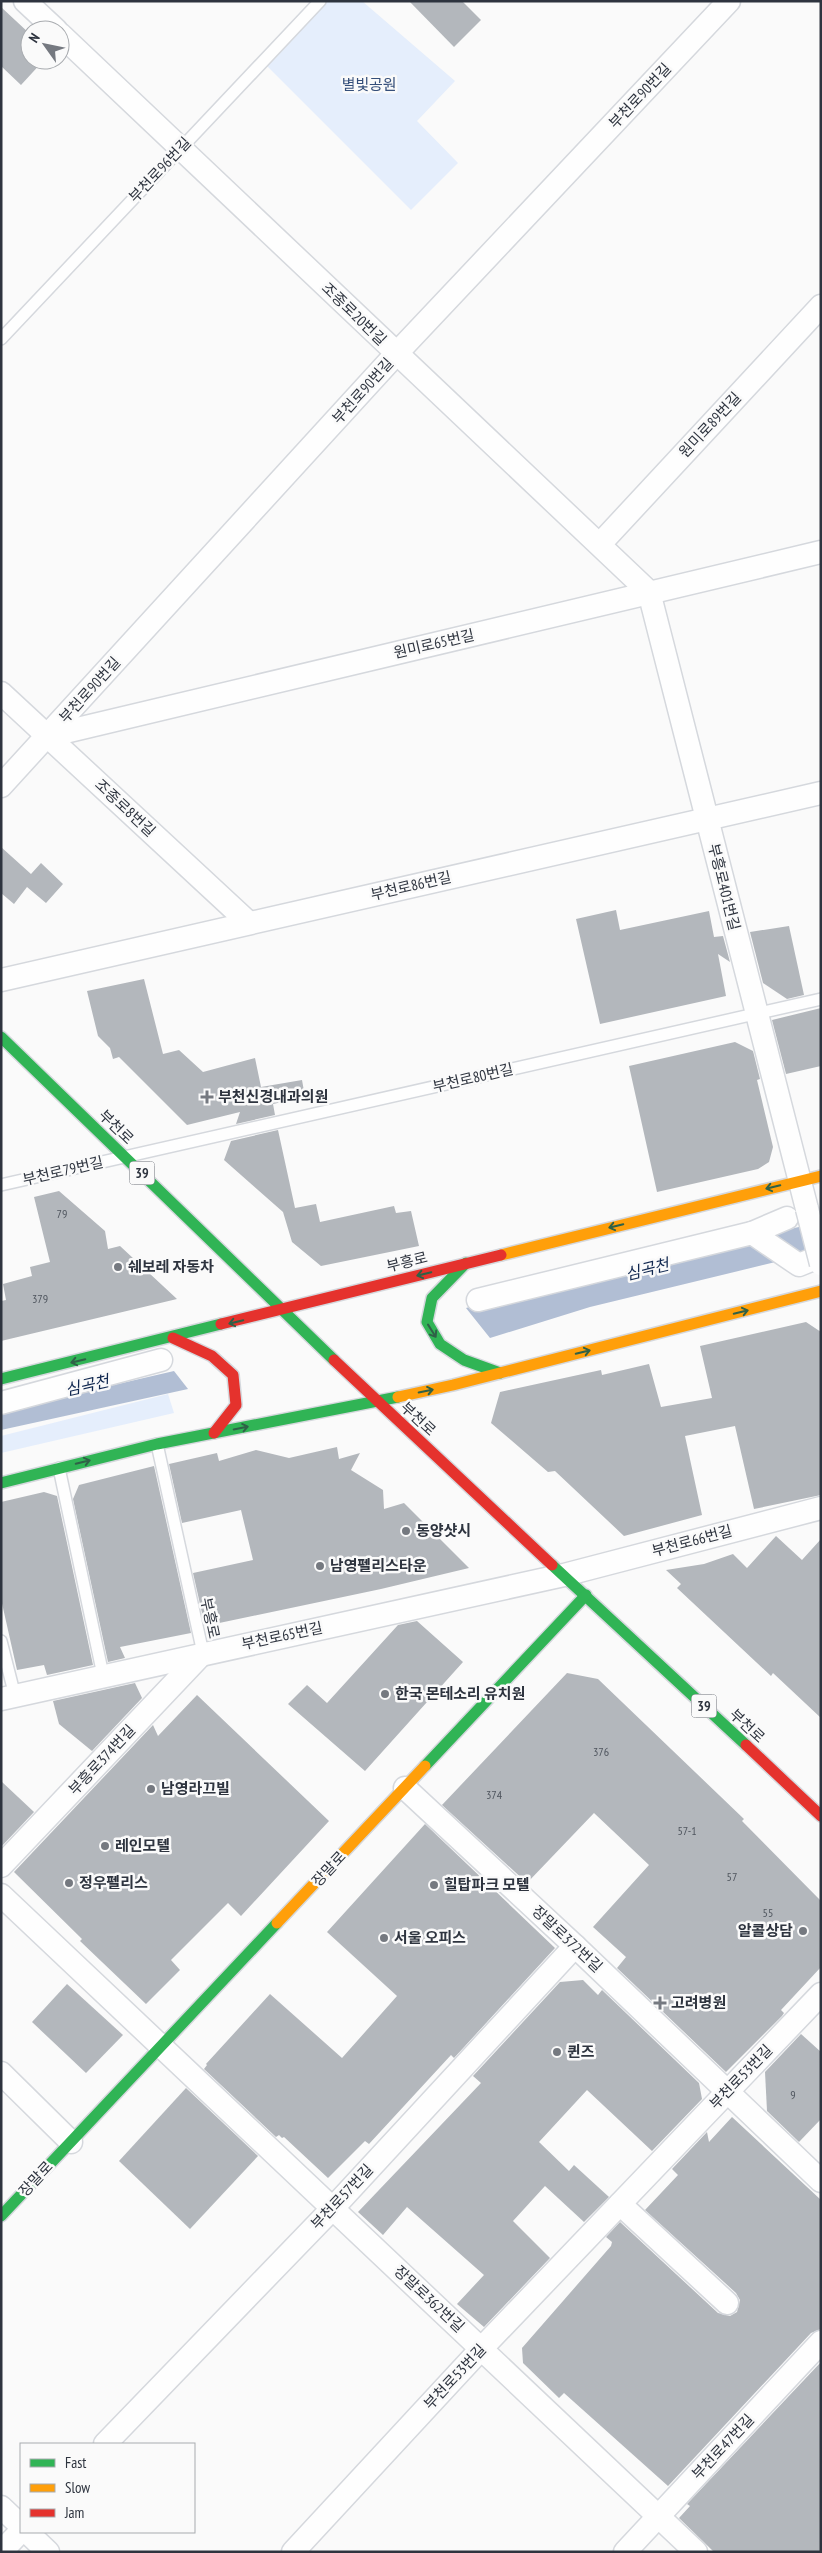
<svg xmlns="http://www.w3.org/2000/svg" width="822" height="2553" viewBox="0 0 822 2553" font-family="'PT Sans Narrow','Noto Sans KR',sans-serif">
	<rect width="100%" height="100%" fill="#fafafa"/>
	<g fill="#e5eefc">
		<polygon points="320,1 362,1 455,81 417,121 458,163 411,210 263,62"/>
		<polygon points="168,1394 174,1413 1,1453 1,1436"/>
	</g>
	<g fill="#b1bed4">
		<polygon points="821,1222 821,1251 590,1307 490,1338 466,1308 555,1282"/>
		<polygon points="174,1371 188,1389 1,1430 1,1411"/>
	</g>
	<g fill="#b3b7bc">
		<polygon points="409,1 462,1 481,20 454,47"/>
		<polygon points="1,7 30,34 30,60 44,60 21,85 1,66"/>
		<polygon points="1,847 31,874 41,863 63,884 46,903 27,887 14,904 1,893"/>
		<polygon points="616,910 620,930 709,911 714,937 723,936 730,962 718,954 726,996 600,1024 576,919"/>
		<polygon points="789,926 804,995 787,999 763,983 750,932"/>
		<polygon points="144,979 163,1054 179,1050 203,1072 255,1058 261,1087 302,1080 305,1097 273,1104 275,1115 236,1124 240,1112 187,1125 119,1057 113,1059 110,1048 98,1036 87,991"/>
		<polygon points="821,1008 821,1066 786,1074 772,1020"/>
		<polygon points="735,1042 753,1051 760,1079 757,1080 773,1147 769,1162 758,1169 657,1192 629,1066"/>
		<polygon points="278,1130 295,1208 316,1204 320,1222 394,1206 396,1213 411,1211 419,1246 321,1266 292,1242 283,1212 224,1160 231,1141"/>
		<polygon points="59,1191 105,1231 108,1249 120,1246 177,1299 1,1341 1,1301 6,1300 3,1284 32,1276 30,1267 50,1262 34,1197"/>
		<polygon points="806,1322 821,1332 821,1495 754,1509 735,1426 685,1436 702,1515 624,1536 555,1471 548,1472 491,1423 500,1392 601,1370 602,1375 649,1364 661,1407 712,1398 700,1346"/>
		<polygon points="337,1447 339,1459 360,1453 351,1470 383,1490 384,1509 404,1503 469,1568 381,1589 205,1626 193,1573 253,1560 241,1510 182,1523 169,1464 217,1453 219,1461 256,1450 289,1458"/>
		<polygon points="154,1466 191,1633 120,1647 125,1658 108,1662 73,1499 79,1485"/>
		<polygon points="44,1492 57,1496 93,1665 47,1675 44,1665 17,1670 1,1599 1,1502"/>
		<polygon points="776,1536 802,1560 821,1539 821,1718 773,1673 771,1676 677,1588 681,1584 666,1570 704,1564 733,1554 747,1568"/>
		<polygon points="417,1621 463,1662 365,1771 288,1704 307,1685 327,1703 398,1625"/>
		<polygon points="567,1673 598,1679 744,1819 742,1821 821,1901 821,1967 781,2010 784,2013 782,2016 726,2072 617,1968 626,1957 593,1927 649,1865 594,1813 527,1883 442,1805"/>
		<polygon points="135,1683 142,1698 92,1751 59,1724 53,1701"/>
		<polygon points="197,1695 329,1821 241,1916 228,1903 171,1960 180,1970 146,2004 80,1941 82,1939 14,1872 153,1725 158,1736"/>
		<polygon points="1,1781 34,1812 1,1847"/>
		<polygon points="425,1824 555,1948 454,2058 451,2055 369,2144 365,2141 328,2178 284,2137 282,2138 279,2135 276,2137 204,2069 207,2065 206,2064 270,1994 342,2058 397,1996 327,1932"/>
		<polygon points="583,1980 598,1995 602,1990 699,2083 702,2099 652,2151 587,2090 539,2142 569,2171 574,2165 609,2197 584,2222 545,2186 513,2221 550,2258 484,2327 457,2304 484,2275 407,2207 383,2235 358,2212 481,2083 473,2076 560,1982"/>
		<polygon points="67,1984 123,2035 86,2073 32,2022"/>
		<polygon points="801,2034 821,2052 821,2119 799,2142 767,2111 765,2072"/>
		<polygon points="186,2088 258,2156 190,2229 119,2161"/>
		<polygon points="732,2117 821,2200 821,2329 811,2333 668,2486 564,2393 559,2398 523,2363 522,2348 611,2246 612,2242 606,2237 620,2222 718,2313 730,2316 737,2312 740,2300 736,2293 645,2210 678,2175 672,2169 707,2132 709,2142"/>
		<polygon points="821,2362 821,2552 714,2552 679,2518 690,2506 687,2504"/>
	</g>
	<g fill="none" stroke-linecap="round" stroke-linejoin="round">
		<defs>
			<g id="lane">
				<polyline points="1,339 320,1"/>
				<polyline points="1,1185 821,999"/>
				<polyline points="157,1444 203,1653"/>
				<polyline points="59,1468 103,1675"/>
				<polyline points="1,1641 15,1696"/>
			</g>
			<g id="street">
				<polyline points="25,1 56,30"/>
				<polyline points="60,34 649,592 807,1209"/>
				<polyline points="600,544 821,306"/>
				<polyline points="1,693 249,923"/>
				<polyline points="48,736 821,552"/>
				<polyline points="1,786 396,354 729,1"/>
				<polyline points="1,980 821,793"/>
				<polyline points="752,1233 799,1265 821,1256"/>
				<polyline points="478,1300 752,1233 787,1218"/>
				<polyline points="1,1403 161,1360"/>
				<polyline points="1,1699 564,1575 821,1508"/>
				<polyline points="405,1788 575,1946 821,2181"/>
				<polyline points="1,1866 203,1653"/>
				<polyline points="1,1895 696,2552"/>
				<polyline points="1,2073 71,2142"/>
				<polyline points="620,2204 727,2303"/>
				<polyline points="105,2444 333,2208 575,1946"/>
				<polyline points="1,2507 21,2526"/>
				<polyline points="27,2532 48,2552"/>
				<polyline points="1,2552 21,2531"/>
				<polyline points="293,2552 481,2349 821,1994"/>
				<polyline points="625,2552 821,2342"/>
			</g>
			<g id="fast">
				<polyline points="1,1037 334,1360"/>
				<polyline points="466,1263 432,1298 427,1322 440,1344 464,1360 500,1373"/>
				<polyline points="1,1379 221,1324"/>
				<polyline points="1,1483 157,1444 398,1397"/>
				<polyline points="552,1565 746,1745"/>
				<polyline points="425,1766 586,1595"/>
				<polyline points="1,2216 277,1923"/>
			</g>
			<g id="slow">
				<polyline points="501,1255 821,1176"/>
				<polyline points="398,1397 453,1385 821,1291"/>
				<polyline points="277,1923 425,1766"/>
			</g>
			<g id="jam">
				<polyline points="221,1324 501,1255"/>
				<polyline points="173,1338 212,1356 233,1375 236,1405 214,1433"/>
				<polyline points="334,1360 552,1565"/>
				<polyline points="746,1745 821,1816"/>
			</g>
		</defs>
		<use href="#lane" stroke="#d5d8dd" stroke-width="14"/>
		<use href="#street" stroke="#d5d8dd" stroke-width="25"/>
		<use href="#fast" stroke="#d5d8dd" stroke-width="14"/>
		<use href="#slow" stroke="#d5d8dd" stroke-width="14"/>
		<use href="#jam" stroke="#d5d8dd" stroke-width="14"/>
		<use href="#lane" stroke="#fefefe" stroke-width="11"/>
		<use href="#street" stroke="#fefefe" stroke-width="22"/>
		<use href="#fast" stroke="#30b455" stroke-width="11"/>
		<use href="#slow" stroke="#ff9f0a" stroke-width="11"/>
		<use href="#jam" stroke="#e5322d" stroke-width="11"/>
		<defs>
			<polyline id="street-bridge" points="807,1209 821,1264"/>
		</defs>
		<use href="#street-bridge" stroke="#d5d8dd" stroke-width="25" stroke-linecap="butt"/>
		<use href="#street-bridge" stroke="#fefefe" stroke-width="22"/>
	</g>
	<defs><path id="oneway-shaft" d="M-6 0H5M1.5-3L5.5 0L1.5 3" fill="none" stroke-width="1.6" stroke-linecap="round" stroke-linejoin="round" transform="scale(1.25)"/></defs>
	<g stroke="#2f6147">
		<use href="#oneway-shaft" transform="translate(773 1187) rotate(166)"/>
		<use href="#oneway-shaft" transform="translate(616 1226) rotate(166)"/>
		<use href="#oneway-shaft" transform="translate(424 1274) rotate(166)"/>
		<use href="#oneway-shaft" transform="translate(741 1312) rotate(-14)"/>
		<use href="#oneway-shaft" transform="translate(236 1322) rotate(166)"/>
		<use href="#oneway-shaft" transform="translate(432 1331) rotate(58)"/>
		<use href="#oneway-shaft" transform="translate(583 1352) rotate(-14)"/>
		<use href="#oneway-shaft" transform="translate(78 1361) rotate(166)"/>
		<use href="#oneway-shaft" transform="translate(426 1391) rotate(-12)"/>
		<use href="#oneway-shaft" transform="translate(241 1428) rotate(-11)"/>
		<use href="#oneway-shaft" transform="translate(83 1462) rotate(-14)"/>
	</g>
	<g fill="#757980" stroke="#fafafa" stroke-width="2">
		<path d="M204.5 1089.5h5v5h5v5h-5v5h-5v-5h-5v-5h5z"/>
		<circle cx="118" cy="1267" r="5"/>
		<circle cx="406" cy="1531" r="5"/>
		<circle cx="320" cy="1566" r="5"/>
		<circle cx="385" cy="1694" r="5"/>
		<circle cx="151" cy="1789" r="5"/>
		<circle cx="105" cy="1846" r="5"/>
		<circle cx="69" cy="1883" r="5"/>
		<circle cx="434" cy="1885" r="5"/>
		<circle cx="803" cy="1931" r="5"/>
		<circle cx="384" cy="1938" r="5"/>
		<path d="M657.5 1995.5h5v5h5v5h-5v5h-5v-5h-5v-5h5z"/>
		<circle cx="557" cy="2052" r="5"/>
	</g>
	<g text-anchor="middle" stroke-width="5" stroke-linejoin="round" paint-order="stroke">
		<g font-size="12" fill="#4f555e">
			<text x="62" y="1218">79</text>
			<text x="40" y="1303">379</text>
			<text x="601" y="1756">376</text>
			<text x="494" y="1799">374</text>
			<text x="687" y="1835">57-1</text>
			<text x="732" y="1881">57</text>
			<text x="768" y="1917">55</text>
			<text x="793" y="2099">9</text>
		</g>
		<g fill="#fafafa" stroke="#6b6f77" stroke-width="1">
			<rect x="129.5" y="1161.5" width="25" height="23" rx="4"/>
			<rect x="691.5" y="1694.5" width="25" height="23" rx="4"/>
		</g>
		<g font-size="14" font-weight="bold" fill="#2e343f">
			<text x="142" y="1178">39</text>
			<text x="704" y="1711">39</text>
		</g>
		<g font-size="15" fill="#354f7a" stroke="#fafafa">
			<text x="369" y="90">별빛공원</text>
		</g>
		<g font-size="15" fill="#2e343f" stroke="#fafafa">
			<text transform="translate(640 96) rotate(-47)" y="5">부천로90번길</text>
			<text transform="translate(160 170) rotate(-47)" y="5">부천로96번길</text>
			<text transform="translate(354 314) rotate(44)" y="5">조종로20번길</text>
			<text transform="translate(363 391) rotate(-48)" y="5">부천로90번길</text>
			<text transform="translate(710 425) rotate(-47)" y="5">원미로89번길</text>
			<text transform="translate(434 644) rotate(-13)" y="5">원미로65번길</text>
			<text transform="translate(90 690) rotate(-48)" y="5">부천로90번길</text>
			<text transform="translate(125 808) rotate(43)" y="5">조종로8번길</text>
			<text transform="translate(411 886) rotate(-13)" y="5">부천로86번길</text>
			<text transform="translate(724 887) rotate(76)" y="5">부흥로401번길</text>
			<text transform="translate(473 1078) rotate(-13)" y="5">부천로80번길</text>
			<text transform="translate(116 1127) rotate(44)" y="5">부천로</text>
			<text transform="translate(63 1171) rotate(-13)" y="5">부천로79번길</text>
			<text transform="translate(407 1262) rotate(-14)" y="5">부흥로</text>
			<text transform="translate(418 1419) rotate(43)" y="5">부천로</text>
			<text transform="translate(692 1541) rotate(-15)" y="5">부천로66번길</text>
			<text transform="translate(210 1618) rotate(78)" y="5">부흥로</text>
			<text transform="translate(282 1636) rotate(-12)" y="5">부천로65번길</text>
			<text transform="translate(747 1726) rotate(43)" y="5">부천로</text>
			<text transform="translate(102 1760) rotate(-47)" y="5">부흥로374번길</text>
			<text transform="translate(329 1869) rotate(-47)" y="5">장말로</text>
			<text transform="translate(567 1939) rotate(43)" y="5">장말로372번길</text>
			<text transform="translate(741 2077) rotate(-46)" y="5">부천로53번길</text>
			<text transform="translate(36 2179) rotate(-47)" y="5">장말로</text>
			<text transform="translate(342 2197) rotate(-47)" y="5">부천로57번길</text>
			<text transform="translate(429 2299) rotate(43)" y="5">장말로362번길</text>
			<text transform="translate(455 2377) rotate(-47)" y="5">부천로53번길</text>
			<text transform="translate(723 2447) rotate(-47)" y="5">부천로47번길</text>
		</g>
		<g font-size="15" font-weight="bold" fill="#2e343f" stroke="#fafafa" text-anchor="start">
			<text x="218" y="1102">부천신경내과의원</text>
			<text x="128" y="1272">쉐보레 자동차</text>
			<text x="416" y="1536">동양샷시</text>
			<text x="330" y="1571">남영펠리스타운</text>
			<text x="395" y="1699">한국 몬테소리 유치원</text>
			<text x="161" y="1794">남영라끄빌</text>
			<text x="115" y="1851">레인모텔</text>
			<text x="79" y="1888">정우펠리스</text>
			<text x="444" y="1890">힐탑파크 모텔</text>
			<text x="793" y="1936" text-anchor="end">알콜상담</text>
			<text x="394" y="1943">서울 오피스</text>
			<text x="671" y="2008">고려병원</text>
			<text x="567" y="2057">퀸즈</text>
		</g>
		<g font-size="16" font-style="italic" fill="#10274f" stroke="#fafafa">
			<text transform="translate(647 1269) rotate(-14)" y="6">심곡천</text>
			<text transform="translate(87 1385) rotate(-13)" y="6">심곡천</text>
		</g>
	</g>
	<rect width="822" height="2553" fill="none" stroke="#2e343f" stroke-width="5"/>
	<rect x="20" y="2443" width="175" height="90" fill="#fafafa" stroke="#a8abaf"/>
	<rect x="30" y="2459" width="25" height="8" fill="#30b455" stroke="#a8abaf"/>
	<text x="65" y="2468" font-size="15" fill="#2e343f">Fast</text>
	<rect x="30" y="2484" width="25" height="8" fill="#ff9f0a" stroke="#a8abaf"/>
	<text x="65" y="2493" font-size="15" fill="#2e343f">Slow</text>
	<rect x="30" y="2509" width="25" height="8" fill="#e5322d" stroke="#a8abaf"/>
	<text x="65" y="2518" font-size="15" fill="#2e343f">Jam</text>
	<g transform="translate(45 45) rotate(303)"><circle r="24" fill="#fafafa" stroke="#a8abaf"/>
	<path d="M0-4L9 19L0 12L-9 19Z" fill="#757980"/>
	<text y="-8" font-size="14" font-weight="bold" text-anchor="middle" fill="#2e343f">N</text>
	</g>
</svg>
